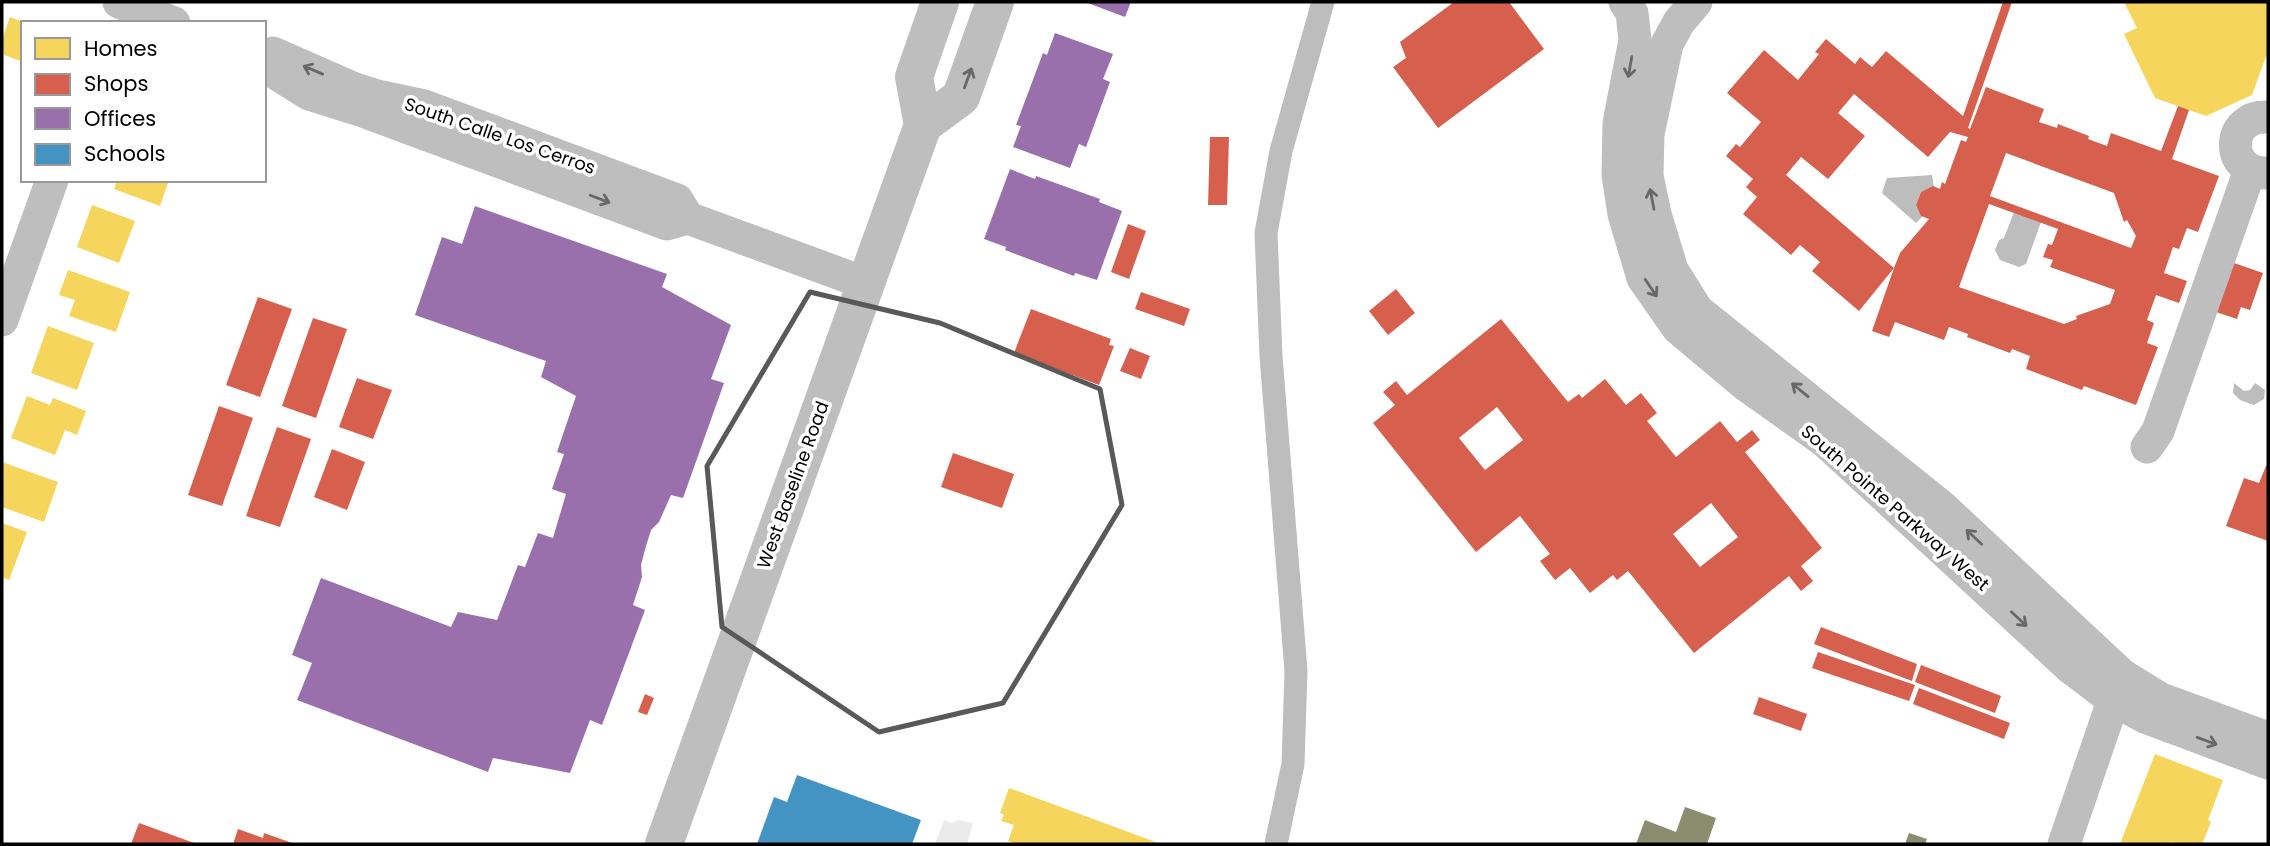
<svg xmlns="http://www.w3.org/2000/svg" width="2270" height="846" viewBox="0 0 2270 846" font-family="Poppins,sans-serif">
	<rect width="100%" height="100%" fill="#fff"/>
	<polygon fill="#ebebeb" points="944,820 951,823 958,820 973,823 967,844 935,844"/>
	<g fill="#bdbdbd">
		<polygon points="1932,175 1934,187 1921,192 1916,205 1922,217 1916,223 1882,193 1887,178"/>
		<polygon points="2014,212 2041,222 2026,264 2019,267 2000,260 1995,250 1999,240 2004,238"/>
		<polygon points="2234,383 2244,391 2250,390 2255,383 2265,390 2264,399 2254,405 2240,400 2233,393"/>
	</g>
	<g fill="#f6d55c">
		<polygon points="2124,2 2268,2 2268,51 2252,95 2206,116 2155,98 2124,34 2137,28"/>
		<polygon points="10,17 23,22 23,62 2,54 2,40"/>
		<polygon points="117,180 169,180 160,206 114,189"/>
		<polygon points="92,205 135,221 119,263 77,247"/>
		<polygon points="68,270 130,292 116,332 69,316 75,300 59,295"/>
		<polygon points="48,326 94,343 77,390 31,373"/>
		<polygon points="27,396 50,405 53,398 86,411 77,435 65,430 55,455 11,438"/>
		<polygon points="2,462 58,482 44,522 2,507"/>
		<polygon points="2,523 27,532 9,580 2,577"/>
		<polygon points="2155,754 2223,780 2208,820 2211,822 2202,844 2179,844 2172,842 2171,844 2120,844"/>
		<polygon points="1009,788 1161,844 1016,844 1008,841 1014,825 1001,821 1004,815 1000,813"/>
	</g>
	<g fill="#d6604d" fill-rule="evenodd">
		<polygon points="1454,2 1509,2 1544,49 1438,128 1393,67 1406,58 1400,42"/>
		<path d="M2003,2H2012L1968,128L1970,129L1986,87L2044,109L2039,122L2057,128L2058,124L2089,136L2088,139L2107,146L2111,133L2161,151L2178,106L2189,110L2172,159L2219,176L2198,232L2187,228L2179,249L2173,247L2164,273L2187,281L2179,303L2156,295L2147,320L2154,323L2147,343L2158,347L2136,405L2084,386L2082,390L2026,369L2030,356L2012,349L2010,353L1967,337L1968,334L1949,327L1944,340L1895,322L1889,337L1872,331L1894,268L1859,311L1812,271L1820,262L1800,245L1791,255L1743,214L1757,197L1746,187L1753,179L1726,156L1736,144L1740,147L1761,122L1727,93L1764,50L1798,80L1819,54L1815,52L1826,39L1855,64L1860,57L1872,67L1886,51L1963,116ZM1854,94L1928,157L1950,132L1968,137L1966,142L1961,140L1945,184L1942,182L1940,189L1933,186L1921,192L1916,205L1921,216L1929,219L1900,253L1894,268L1786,175L1801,157L1828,179L1865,136L1838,113ZM2006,153L2114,193L2124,222L2127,220L2136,236L2131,248L1990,196ZM1989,204L2058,229L2052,245L2048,244L2043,257L2053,260L2050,267L2115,290L2110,304L2076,316L2077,319L2064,324L1959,287Z"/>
		<polygon points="1210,137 1229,137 1227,205 1208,205"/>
		<polygon points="1128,224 1146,231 1129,279 1111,272"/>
		<polygon points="2231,262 2263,273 2250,310 2241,307 2237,319 2213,311"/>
		<polygon points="1396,289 1415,313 1388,335 1369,311"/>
		<polygon points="1141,292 1190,309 1184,326 1135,309"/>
		<polygon points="258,297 292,309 260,397 226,385"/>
		<polygon points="1031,309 1111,339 1109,345 1114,346 1099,385 1014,353"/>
		<polygon points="313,318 347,329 316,418 282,406"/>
		<path d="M1501,319L1568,402L1579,394L1582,398L1605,379L1626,405L1641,393L1657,413L1647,421L1676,457L1720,421L1737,442L1752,430L1760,440L1745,452L1822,548L1801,566L1813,581L1801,591L1789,576L1694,653L1628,571L1617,580L1613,575L1590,593L1570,568L1555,580L1540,561L1550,554L1520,516L1476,552L1373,423L1395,405L1383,392L1396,381L1407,395ZM1497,407L1523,440L1485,470L1459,438ZM1711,503L1738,537L1700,567L1673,534Z"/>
		<polygon points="1130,348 1150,356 1141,379 1120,371"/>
		<polygon points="357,378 392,390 373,439 339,427"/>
		<polygon points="219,406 253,418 222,506 188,495"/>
		<polygon points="277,427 311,439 280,527 246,516"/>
		<polygon points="332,449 365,462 347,510 314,497"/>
		<polygon points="953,453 1014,474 1002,508 941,487"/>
		<polygon points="2266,466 2268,466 2268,541 2226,526 2244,478 2259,483"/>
		<polygon points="1821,627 1917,664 1912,681 1814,644"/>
		<polygon points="1818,652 1915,685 1909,701 1812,668"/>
		<polygon points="1921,665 2001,696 1995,713 1915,682"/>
		<polygon points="1919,688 2010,723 2004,739 1913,704"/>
		<polygon points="645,694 654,698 647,715 638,712"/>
		<polygon points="1759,697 1807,714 1801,731 1753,714"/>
		<polygon points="139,823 197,844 131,844"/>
		<polygon points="238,829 263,838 264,833 295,844 233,844"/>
	</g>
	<g fill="#9970ab">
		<polygon points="1085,2 1131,2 1125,17"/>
		<polygon points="1055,33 1113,54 1103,79 1110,82 1086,147 1079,144 1070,168 1013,147 1021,126 1016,125 1043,53 1047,55"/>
		<polygon points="1010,169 1035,179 1036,176 1100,199 1099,202 1122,211 1097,280 1075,273 1074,276 1005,250 1006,247 984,239"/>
		<polygon points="475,206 667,274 662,287 731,325 711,379 724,383 683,498 671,495 659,522 651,530 646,546 641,565 642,577 633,605 645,610 602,725 590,720 570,773 493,758 488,772 297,700 312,663 292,655 321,578 451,627 458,612 497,620 518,565 525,567 538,533 553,538 566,494 552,489 564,454 557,452 576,396 541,377 546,361 415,315 442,237 462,244"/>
	</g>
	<polygon fill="#4393c3" points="797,775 921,820 912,844 757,844 774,797 787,802"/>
	<g fill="#8c8c6e">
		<polygon points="1685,807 1716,818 1707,844 1636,844 1645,820 1676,832"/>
		<polygon points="1909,833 1927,839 1925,844 1905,844"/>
	</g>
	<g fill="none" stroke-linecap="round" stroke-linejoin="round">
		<polyline stroke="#bdbdbd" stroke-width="23" points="1276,844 1293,764 1296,671 1271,356 1266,233 1281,151 1323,2"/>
		<g stroke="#bebebe" stroke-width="33">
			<polyline points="119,2 174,23"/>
			<polyline points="1625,2 1632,13 1635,40 1619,123 1618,175 1624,214 1643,278 1678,328 1746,385 1826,442 2071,668 2113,700 2145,717 2268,763"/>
			<polyline points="1696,2 1679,22 1667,44 1648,134 1647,176 1655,214 1672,270 1697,310 1941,506 2122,675 2161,699 2268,738"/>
			<polyline points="273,53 355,89 377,96 424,106 677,200 688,218"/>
			<polyline points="264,66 309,94 363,111 667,224 688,218 865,283"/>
			<path d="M2268,117C2226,114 2223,174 2268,173"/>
			<polyline points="2,320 52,180"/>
			<polyline points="2147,447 2158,431 2250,170"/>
			<polyline points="2064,844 2120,681"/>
		</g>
		<g stroke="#bebebe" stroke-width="38">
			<polyline points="923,125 961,97 995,2"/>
			<polyline points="664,844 923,125 914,77 940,2"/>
		</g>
	</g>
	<defs><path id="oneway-shaft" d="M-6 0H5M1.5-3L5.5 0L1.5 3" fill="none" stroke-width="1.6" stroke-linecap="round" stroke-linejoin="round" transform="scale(1.75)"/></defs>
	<g stroke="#686868">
		<use href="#oneway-shaft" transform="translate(1630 67) rotate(100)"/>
		<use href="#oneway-shaft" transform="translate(313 70) rotate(-157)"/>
		<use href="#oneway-shaft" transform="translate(968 78) rotate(-70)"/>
		<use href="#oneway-shaft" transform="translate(600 199) rotate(21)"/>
		<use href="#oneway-shaft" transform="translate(1652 199) rotate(-101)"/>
		<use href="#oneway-shaft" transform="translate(1651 288) rotate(56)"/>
		<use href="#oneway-shaft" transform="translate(1800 390) rotate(-141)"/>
		<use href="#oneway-shaft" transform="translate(1974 537) rotate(-137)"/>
		<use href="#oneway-shaft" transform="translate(2019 619) rotate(43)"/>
		<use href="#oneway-shaft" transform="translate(2207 741) rotate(20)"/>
	</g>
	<path fill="none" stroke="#595959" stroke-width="5" stroke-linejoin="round" d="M810,292L940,323L1100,389L1122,505L1003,703L879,732L722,627L707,466Z"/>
	<g text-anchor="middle" stroke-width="7" stroke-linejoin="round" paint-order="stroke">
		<g font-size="18" fill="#000" stroke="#fff">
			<text transform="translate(500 136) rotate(19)" y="6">South Calle Los Cerros</text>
			<text transform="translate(793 485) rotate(-70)" y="6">West Baseline Road</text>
			<text transform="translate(1895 508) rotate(41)" y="6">South Pointe Parkway West</text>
		</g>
	</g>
	<rect width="2270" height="846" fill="none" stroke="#000000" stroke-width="7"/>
	<rect x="21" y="21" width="245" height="161" fill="#ffffff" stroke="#999999" stroke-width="2"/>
	<rect x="35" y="38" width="35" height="21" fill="#f6d55c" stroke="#999999" stroke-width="2"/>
	<text x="84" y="56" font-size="21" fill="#000000">Homes</text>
	<rect x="35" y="74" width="35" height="21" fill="#d6604d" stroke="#999999" stroke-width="2"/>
	<text x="84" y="91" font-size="21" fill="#000000">Shops</text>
	<rect x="35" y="108" width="35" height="21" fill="#9970ab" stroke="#999999" stroke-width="2"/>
	<text x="84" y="126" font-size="21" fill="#000000">Offices</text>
	<rect x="35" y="144" width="35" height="21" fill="#4393c3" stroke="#999999" stroke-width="2"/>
	<text x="84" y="161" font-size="21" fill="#000000">Schools</text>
</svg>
